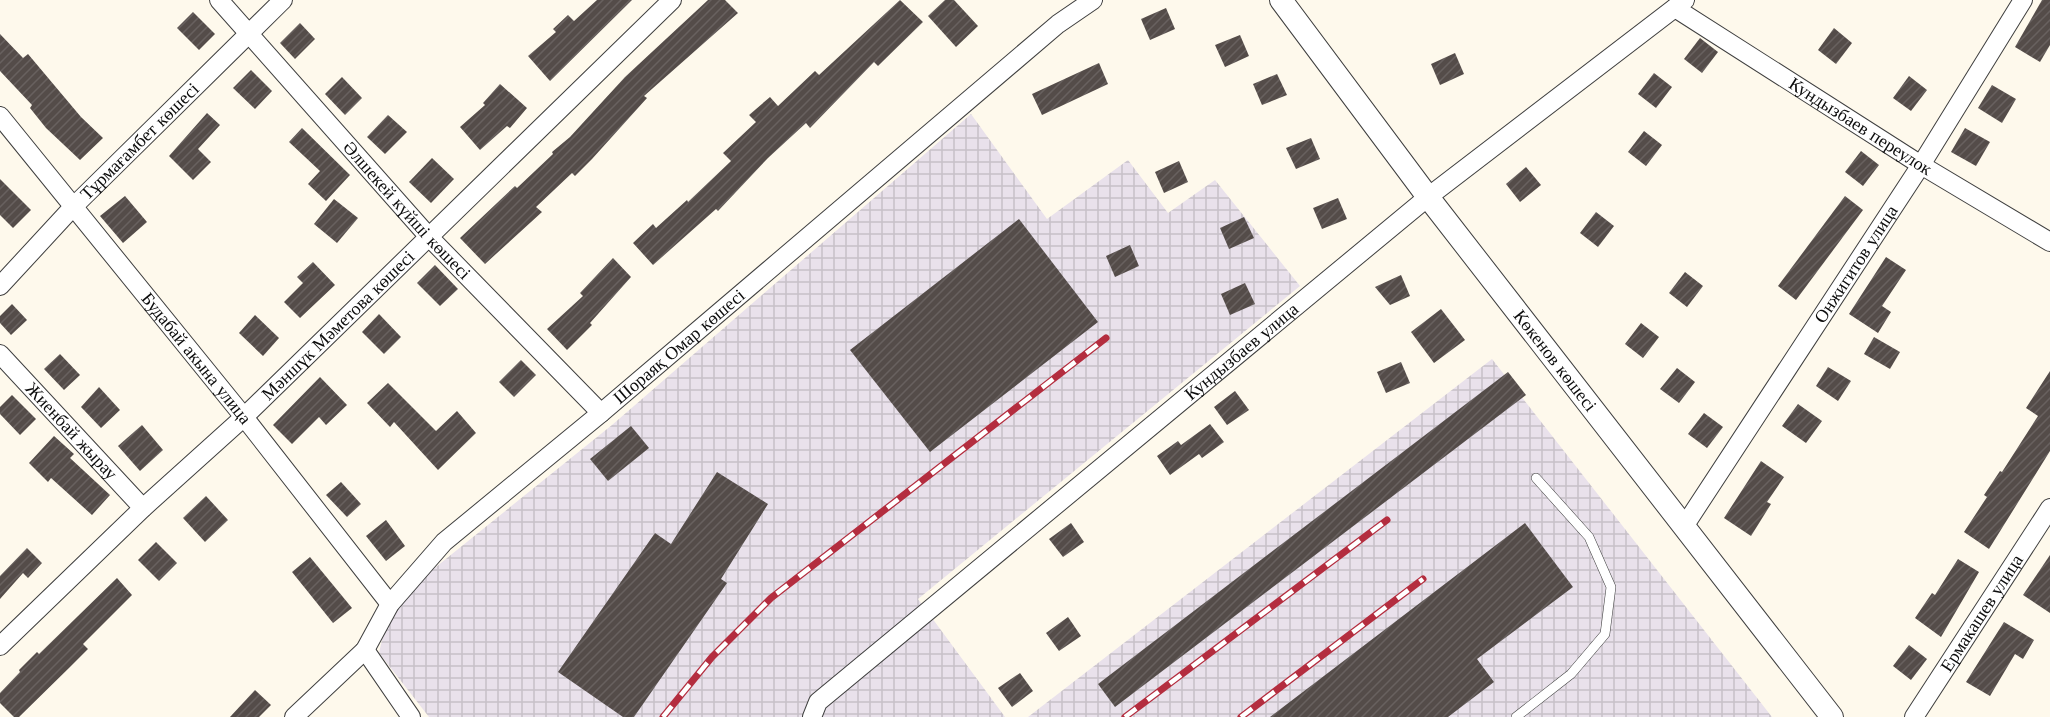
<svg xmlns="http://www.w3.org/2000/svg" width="2050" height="717" viewBox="0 0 2050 717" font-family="'Libre Baskerville',serif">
	<defs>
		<pattern id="industrial-grid" width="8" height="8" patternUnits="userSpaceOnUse" patternTransform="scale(1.5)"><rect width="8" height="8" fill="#e9e1eb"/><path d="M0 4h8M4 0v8" fill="none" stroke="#c7c0c8"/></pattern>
		<pattern id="building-hatch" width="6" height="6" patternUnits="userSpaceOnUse" patternTransform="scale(1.5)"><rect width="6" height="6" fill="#544c49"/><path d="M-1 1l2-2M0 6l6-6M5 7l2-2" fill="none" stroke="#68615f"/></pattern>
	</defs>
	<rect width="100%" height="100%" fill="#fef9ec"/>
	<g fill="url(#industrial-grid)">
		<polygon points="971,114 1047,219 1128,160 1168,213 1215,180 1300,286 918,599 1005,717 429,717 379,653 390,604 612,425"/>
		<polygon points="1492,359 1772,717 1028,717"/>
	</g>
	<g fill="url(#building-hatch)">
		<polygon points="597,0 632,0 550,81 528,56 556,32 553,29 568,15 574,21"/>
		<polygon points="708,0 725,0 738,13 644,96 647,98 592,159 575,176 572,173 536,207 542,212 485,264 460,238 515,186 517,188 553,154 552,152 570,137 625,77"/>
		<polygon points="900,0 923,22 878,66 874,62 810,128 806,123 768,158 718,211 716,209 653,265 633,243 653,224 656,228 687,200 688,202 731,161 723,153 756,122 749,115 770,97 778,106 815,71 819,75"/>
		<polygon points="945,0 954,0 978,26 956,47 928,16"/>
		<polygon points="2042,0 2050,0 2050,45 2040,62 2015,47"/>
		<polygon points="1166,8 1175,29 1150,40 1141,19"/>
		<polygon points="193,12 215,34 199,50 177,28"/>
		<polygon points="300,23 315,39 295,59 280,43"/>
		<polygon points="1834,28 1852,43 1836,64 1818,50"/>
		<polygon points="0,34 23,58 28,54 81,117 103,138 80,160 46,128 30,108 32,105 0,71"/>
		<polygon points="1240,35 1249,56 1225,67 1215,45"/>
		<polygon points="1700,38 1718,52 1702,73 1684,59"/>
		<polygon points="1455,53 1464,74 1440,85 1431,64"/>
		<polygon points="1099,63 1108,84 1042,115 1032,94"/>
		<polygon points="251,70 272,91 255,109 233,88"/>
		<polygon points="1654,73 1672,87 1656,108 1638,94"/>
		<polygon points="1277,74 1287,95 1262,105 1253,84"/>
		<polygon points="1909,76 1927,90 1911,111 1893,98"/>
		<polygon points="342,77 362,98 345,115 325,94"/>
		<polygon points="500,84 527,108 510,128 507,126 480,150 460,127 485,105 483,103"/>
		<polygon points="1992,85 2016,99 2002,123 1978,108"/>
		<polygon points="207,113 220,125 198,149 211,162 193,180 169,156"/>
		<polygon points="388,115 407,132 385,154 367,137"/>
		<polygon points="302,128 350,175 326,201 308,184 320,171 289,142"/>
		<polygon points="1965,128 1990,142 1976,166 1951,152"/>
		<polygon points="1644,131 1662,145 1646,166 1628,152"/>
		<polygon points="1311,138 1320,159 1296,169 1286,148"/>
		<polygon points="1861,151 1879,165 1863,186 1845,172"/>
		<polygon points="432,158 454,179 431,203 409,182"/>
		<polygon points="1179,161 1188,182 1164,193 1155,172"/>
		<polygon points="1526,167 1541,185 1520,202 1506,184"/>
		<polygon points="0,179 31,210 13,228 0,215"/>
		<polygon points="125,196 147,222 123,243 100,216"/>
		<polygon points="1845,196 1863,210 1796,300 1778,286"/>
		<polygon points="1338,198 1347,219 1322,229 1313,208"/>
		<polygon points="334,199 358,218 337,243 314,224"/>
		<polygon points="1596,212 1614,226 1598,247 1580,233"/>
		<polygon points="1244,217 1254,238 1229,249 1220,228"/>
		<polygon points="1019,219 1098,322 930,452 850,350"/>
		<polygon points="1130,245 1139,266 1115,277 1106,256"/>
		<polygon points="1886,257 1906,270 1882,306 1891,312 1878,333 1849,314"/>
		<polygon points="613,258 631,277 590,323 592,325 567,350 547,329 583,296 580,293"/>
		<polygon points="313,262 335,285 300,318 284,302 303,283 297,277"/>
		<polygon points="435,265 458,289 440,306 417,283"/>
		<polygon points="1685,272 1703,286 1687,307 1669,293"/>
		<polygon points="1401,275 1410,296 1390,305 1375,287"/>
		<polygon points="1245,283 1255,304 1230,315 1221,294"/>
		<polygon points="12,304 27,320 11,335 0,323 0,316"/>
		<polygon points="1441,309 1465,340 1434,363 1411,332"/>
		<polygon points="379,314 401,337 384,354 362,332"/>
		<polygon points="255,315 279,338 263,356 239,333"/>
		<polygon points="1641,323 1659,337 1643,358 1625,344"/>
		<polygon points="1874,337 1900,352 1890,369 1864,354"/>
		<polygon points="60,354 80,375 64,390 44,369"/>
		<polygon points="521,360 536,375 514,397 499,382"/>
		<polygon points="1401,362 1410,383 1386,393 1377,372"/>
		<polygon points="1828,367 1851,381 1838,401 1816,386"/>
		<polygon points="1677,368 1695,382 1679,403 1660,389"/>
		<polygon points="2050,371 2050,451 1989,549 1964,532 1987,497 1984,495 2000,471 2002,472 2038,416 2026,408"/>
		<polygon points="1508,372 1526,395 1115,707 1098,684"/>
		<polygon points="320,377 347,405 326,425 319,417 292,444 273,425"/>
		<polygon points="388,383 436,431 457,411 476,433 438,470 394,422 390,427 367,403"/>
		<polygon points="99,387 120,410 101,428 81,407"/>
		<polygon points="1235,391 1249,410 1227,425 1214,407"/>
		<polygon points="12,395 36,419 20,435 0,414 0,407"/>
		<polygon points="1798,404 1822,421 1806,443 1782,426"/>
		<polygon points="1704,413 1723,427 1707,448 1688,434"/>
		<polygon points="1210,424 1224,442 1202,458 1199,454 1170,475 1157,456 1178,441 1181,445"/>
		<polygon points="142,425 163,450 140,471 118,446"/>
		<polygon points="631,426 649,448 608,481 590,459"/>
		<polygon points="54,436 74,454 70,458 110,495 92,515 51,478 48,482 29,463"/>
		<polygon points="1761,461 1784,477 1767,502 1771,504 1751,536 1724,518"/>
		<polygon points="717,472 768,504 721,579 727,583 634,717 623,717 558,672 655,533 671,544"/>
		<polygon points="341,482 361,504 347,517 326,495"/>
		<polygon points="206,496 228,520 205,542 183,518"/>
		<polygon points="386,520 405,546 386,561 366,536"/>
		<polygon points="1071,523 1084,542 1063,557 1049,539"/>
		<polygon points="1525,523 1573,587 1477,659 1494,682 1448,717 1270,717"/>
		<polygon points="156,542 177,563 159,581 138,560"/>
		<polygon points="27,548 42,563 28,578 23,573 0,599 0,576"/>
		<polygon points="2050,555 2050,613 2023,595"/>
		<polygon points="310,557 352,608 333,623 292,572"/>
		<polygon points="1958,559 1979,572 1941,637 1915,618 1932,593 1935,595"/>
		<polygon points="117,578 132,595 83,644 88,649 69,668 19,717 14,717 0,703 0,693 20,672 19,670 37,652 39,654"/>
		<polygon points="1068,617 1081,636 1059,651 1046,633"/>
		<polygon points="2004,622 2034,640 2023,659 2015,654 1990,696 1966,682"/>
		<polygon points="1909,645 1927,659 1911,680 1893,666"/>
		<polygon points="1020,673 1033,691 1012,707 998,688"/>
		<polygon points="255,690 271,705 259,717 230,717"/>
	</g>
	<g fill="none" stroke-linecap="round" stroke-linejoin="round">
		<defs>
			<polyline id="service" points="1516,717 1571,674 1605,634 1611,587 1589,537 1536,478"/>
			<g id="minor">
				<path id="s1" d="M219,0L429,237L601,413"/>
				<path id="s2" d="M1675,8L1921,165L2050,242"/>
				<path id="s3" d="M0,116L244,417L390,604"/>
				<path id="s4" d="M0,286L72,208L283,0"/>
				<path id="s5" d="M0,354L143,508"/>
				<path id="s6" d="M1685,525L1921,165L2023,0"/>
				<path id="s7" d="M0,646L143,508L244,417L672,0"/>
				<polyline points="365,650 411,717"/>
				<path id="s8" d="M294,717L365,650L390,604L444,542L601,413L1058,24L1093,0"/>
				<path id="s9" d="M812,717L818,702L1428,197L1685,0"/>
				<path id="s10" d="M1914,717L2050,508"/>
			</g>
			<g id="tertiary">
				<path id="s11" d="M1281,0L1428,197L1832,717"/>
			</g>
		</defs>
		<use href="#service" stroke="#3f3f3f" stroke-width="10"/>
		<use href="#minor" stroke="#3f3f3f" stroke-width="20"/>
		<use href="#tertiary" stroke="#3f3f3f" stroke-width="24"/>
		<use href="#service" stroke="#fff" stroke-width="9"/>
		<use href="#minor" stroke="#fff" stroke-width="18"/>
		<use href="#tertiary" stroke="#fff" stroke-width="22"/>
		<defs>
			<g id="rail">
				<polyline points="663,717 712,657 771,598 1106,338"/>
				<polyline points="1125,717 1387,520"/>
				<polyline points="1241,717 1423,579"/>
			</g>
		</defs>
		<use href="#rail" stroke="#b42d3f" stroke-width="7"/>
		<use href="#rail" stroke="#fff" stroke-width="4.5" stroke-dasharray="14" stroke-linecap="butt"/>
	</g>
	<g text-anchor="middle" stroke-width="6" stroke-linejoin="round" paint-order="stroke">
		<g font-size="18" fill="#0c0c0c" stroke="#fff">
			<text dy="6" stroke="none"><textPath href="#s2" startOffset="220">Кундызбаев переулок</textPath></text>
			<text dy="6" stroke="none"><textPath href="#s4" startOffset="201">Тұрмағамбет көшесі</textPath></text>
			<text dy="6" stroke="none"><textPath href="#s1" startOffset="282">Әлшекей күйші көшесі</textPath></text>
			<text dy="6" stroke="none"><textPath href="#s6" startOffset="312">Онжигитов улица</textPath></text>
			<text dy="6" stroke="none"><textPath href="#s7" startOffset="466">Мәншүк Мәметова көшесі</textPath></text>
			<text dy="6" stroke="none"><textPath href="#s8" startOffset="538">Шораяқ Омар көшесі</textPath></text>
			<text dy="6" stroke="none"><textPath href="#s9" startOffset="566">Кундызбаев улица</textPath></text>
			<text dy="6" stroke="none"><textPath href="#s3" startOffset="312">Будабай акына улица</textPath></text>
			<text dy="6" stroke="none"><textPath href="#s11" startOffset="453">Көкенов көшесі</textPath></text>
			<text dy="6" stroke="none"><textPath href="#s5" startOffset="105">Жиенбай жырау</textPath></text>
			<text dy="6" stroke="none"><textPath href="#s10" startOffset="124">Ермакашев улица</textPath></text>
		</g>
	</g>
</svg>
